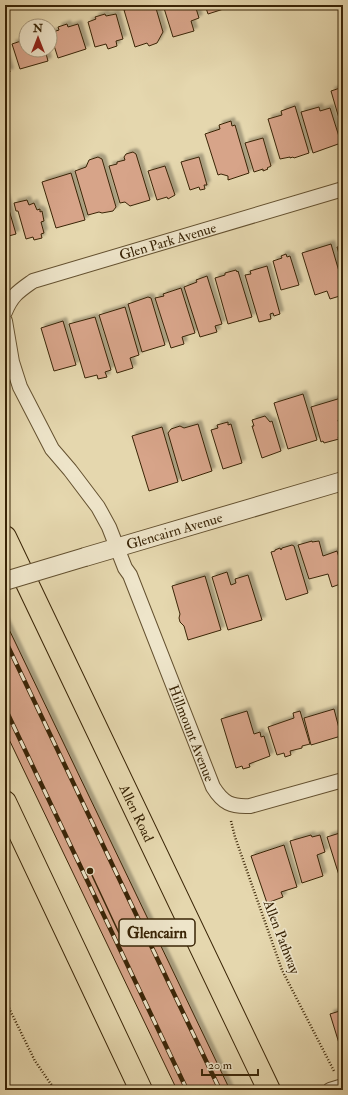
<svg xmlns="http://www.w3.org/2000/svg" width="348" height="1095" viewBox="0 0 348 1095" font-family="'IM FELL Double Pica',serif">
	<defs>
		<filter id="shadow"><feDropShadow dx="3.5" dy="-3.5" stdDeviation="1" flood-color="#0004"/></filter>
	</defs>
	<rect width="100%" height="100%" fill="#e5d7ae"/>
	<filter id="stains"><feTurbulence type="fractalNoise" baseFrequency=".005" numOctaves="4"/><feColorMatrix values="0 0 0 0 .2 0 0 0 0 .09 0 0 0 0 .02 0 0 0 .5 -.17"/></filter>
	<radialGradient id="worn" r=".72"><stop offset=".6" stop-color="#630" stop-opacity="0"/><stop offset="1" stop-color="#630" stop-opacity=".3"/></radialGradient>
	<g fill="#d7a489" stroke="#392406" filter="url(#shadow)">
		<polygon points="133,5 155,5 163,32 157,43 149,46 147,43 135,47 124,10 133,8"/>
		<polygon points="163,5 195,5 199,18 191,21 194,31 173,37"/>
		<polygon points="205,5 236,5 208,14"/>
		<polygon points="105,14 106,16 116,14 123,39 116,41 117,46 108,49 106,44 95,47 88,22 96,19 95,17"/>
		<polygon points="67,24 68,27 78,24 86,49 58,58 50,33 59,30 58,27"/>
		<polygon points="26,34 26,50 45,50 48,61 20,69 12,44 21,41 20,36"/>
		<polygon points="5,54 10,72 5,73"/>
		<polygon points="343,87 343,132 331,91"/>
		<polygon points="295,106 309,153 294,158 293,157 290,158 290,157 280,159 268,119 282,115 281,111"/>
		<polygon points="319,107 320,111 330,108 341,143 313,153 301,112"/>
		<polygon points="231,121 232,126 235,125 249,173 228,180 228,176 221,174 218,175 205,134 220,129 219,125"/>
		<polygon points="263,138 271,166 267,168 268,169 263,171 263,169 254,172 245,143"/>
		<polygon points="133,152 136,154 150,200 130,206 125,202 120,203 109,166 117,164 117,162 125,160 124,157 126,154"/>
		<polygon points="98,157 102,159 116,207 113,211 102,213 99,212 88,215 75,171 86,167 89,160"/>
		<polygon points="199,157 207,185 204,185 205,189 200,190 199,187 190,190 181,162"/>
		<polygon points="165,166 175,195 168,199 167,197 157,200 148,171"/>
		<polygon points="71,173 85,220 56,228 42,182"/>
		<polygon points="5,196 16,234 5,237"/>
		<polygon points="27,200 29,205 34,203 37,210 40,209 40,212 42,211 44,221 41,222 44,233 41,234 42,238 34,240 33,237 26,239 18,211 16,211 14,203"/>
		<polygon points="331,244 343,285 343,295 330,299 327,291 315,295 302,253"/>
		<polygon points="343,246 343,268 337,247"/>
		<polygon points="286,254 287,257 290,256 299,285 281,290 273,261 282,258 281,256"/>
		<polygon points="267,266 280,314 274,316 273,313 270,314 271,319 259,322 245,275 251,274 250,271"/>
		<polygon points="236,270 237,272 238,271 252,317 228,324 215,278 225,275 225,273"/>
		<polygon points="207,276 222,324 215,326 217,332 200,337 184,287 197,282 196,280"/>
		<polygon points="181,288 195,333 182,337 184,344 171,348 155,298 164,296 163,294"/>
		<polygon points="148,297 151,298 165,345 142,352 128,304"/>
		<polygon points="125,307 139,355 130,358 133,368 117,373 99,315"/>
		<polygon points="95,317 111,370 105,372 107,377 98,379 97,375 85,378 69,324"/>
		<polygon points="63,321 76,365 54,371 41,328"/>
		<polygon points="303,394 317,440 288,449 274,403"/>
		<polygon points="341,398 343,407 343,418 338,420 342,435 338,437 339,439 324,443 323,441 321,442 311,407"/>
		<polygon points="265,416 270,422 272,421 281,451 262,458 252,426 254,426 252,420"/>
		<polygon points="228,422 228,425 231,424 242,463 223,469 211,430 218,428 217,425"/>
		<polygon points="198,424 212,471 182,481 168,433 171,429 180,426 184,428"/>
		<polygon points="162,427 178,482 149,491 132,436"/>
		<polygon points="312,541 312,542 319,541 323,556 337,551 343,570 343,583 332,587 328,574 309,579 298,545"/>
		<polygon points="292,545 294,546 308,593 286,600 271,552 275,551 275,550 280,548 281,550 282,548"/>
		<polygon points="227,572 231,585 236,583 235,579 248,575 262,620 228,630 212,577"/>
		<polygon points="205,576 221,630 188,640 184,626 180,622 179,618 180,614 172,586"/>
		<polygon points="5,621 230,1090 177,1090 5,731"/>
		<polygon points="334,709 341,736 311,745 304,718"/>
		<polygon points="247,711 254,734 260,732 261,737 264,736 270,756 249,764 250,767 243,769 242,766 236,768 221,719"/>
		<polygon points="300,711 310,744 302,746 302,748 290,751 291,755 285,757 284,753 277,755 268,727 294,718 293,713"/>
		<polygon points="343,832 343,888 327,837"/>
		<polygon points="311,835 312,837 320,835 325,852 317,855 323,876 302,883 290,841"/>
		<polygon points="284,845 297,887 281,892 283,897 267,903 251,856"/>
		<polygon points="343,1010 343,1053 342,1053 330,1014"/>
	</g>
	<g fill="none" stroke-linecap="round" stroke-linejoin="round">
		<defs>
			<g id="minor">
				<path id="s1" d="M5,312C12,295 19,291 33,281L343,189"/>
				<path id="s2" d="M5,321L12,362L20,387L52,449L70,470L98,507L109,527L125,568L130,575L213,787C223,803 231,807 250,806L343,780"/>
				<polyline points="330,1090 343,1086"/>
			</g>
			<g id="tertiary">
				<path id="s3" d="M85,557L343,481"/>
			</g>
			<g id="motorway">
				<path id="s4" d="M5,537L269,1090"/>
				<polyline points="5,802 141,1090"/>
			</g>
		</defs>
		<use href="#minor" stroke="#645130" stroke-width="16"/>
		<use href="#tertiary" stroke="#645130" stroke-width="20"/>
		<use href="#motorway" stroke="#392406" stroke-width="24"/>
		<g stroke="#392406" stroke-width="2.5" stroke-dasharray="1 2" stroke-linecap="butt">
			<polyline points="231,821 235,837 282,970 334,1071"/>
			<polyline points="5,1000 35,1061 55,1090"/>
		</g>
		<use href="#minor" stroke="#eee5ca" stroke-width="14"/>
		<use href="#tertiary" stroke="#eee5ca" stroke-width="18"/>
		<use href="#motorway" stroke="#e5d7ae" stroke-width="22"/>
		<defs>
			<g id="rail">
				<polyline points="5,640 220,1090"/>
				<polyline points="5,708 187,1090"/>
			</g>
		</defs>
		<use href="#rail" stroke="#392406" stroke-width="4.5"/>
		<use href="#rail" stroke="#eee5ca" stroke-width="3" stroke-dasharray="9" stroke-linecap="butt"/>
		<defs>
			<polyline id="tertiary-bridge" points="5,581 85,557"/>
		</defs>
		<use href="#tertiary-bridge" stroke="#645130" stroke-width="20" stroke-linecap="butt"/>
		<use href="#tertiary-bridge" stroke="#eee5ca" stroke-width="18"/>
	</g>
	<g text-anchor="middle" stroke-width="3.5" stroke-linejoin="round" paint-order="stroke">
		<g font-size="14" fill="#392406" stroke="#eee5ca">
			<text dy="5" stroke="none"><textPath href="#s1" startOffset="183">Glen Park Avenue</textPath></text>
			<text dy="5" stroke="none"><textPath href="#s3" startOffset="93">Glencairn Avenue</textPath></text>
			<text dy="5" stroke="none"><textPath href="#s2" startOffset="457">Hillmount Avenue</textPath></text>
			<text dy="5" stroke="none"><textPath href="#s4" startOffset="306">Allen Road</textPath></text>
			<text transform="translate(282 937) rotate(69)" y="5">Allen Pathway</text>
		</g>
	</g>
	<path fill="none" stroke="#392406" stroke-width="1.5" d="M90 871L119 933"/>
	<circle fill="#392406" stroke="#eee5ca" stroke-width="1.5" cx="90" cy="871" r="4"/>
	<rect fill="#eee5ca" stroke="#392406" stroke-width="1.5" x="119" y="919" width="76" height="27" rx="4"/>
	<g font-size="15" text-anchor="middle" font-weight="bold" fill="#392406">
		<text x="157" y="938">Glencairn</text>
	</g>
	<rect width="348" height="1095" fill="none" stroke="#e5d7ae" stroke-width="20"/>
	<rect x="6" y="6" width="336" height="1083" fill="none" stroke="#392406" stroke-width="2"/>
	<rect x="10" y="10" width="328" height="1075" fill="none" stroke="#392406"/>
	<g transform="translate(38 38)"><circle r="19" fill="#eee5ca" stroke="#a6987c"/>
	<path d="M0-3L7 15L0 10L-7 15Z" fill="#8f2418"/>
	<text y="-6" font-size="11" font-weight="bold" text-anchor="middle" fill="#392406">N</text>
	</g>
	<path d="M202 1069v6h56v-6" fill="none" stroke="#392406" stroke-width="2"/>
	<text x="208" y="1069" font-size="12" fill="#392406" stroke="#eee5ca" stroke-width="3" paint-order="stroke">20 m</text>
	<rect width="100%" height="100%" filter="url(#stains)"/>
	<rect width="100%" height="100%" fill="url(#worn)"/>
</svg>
